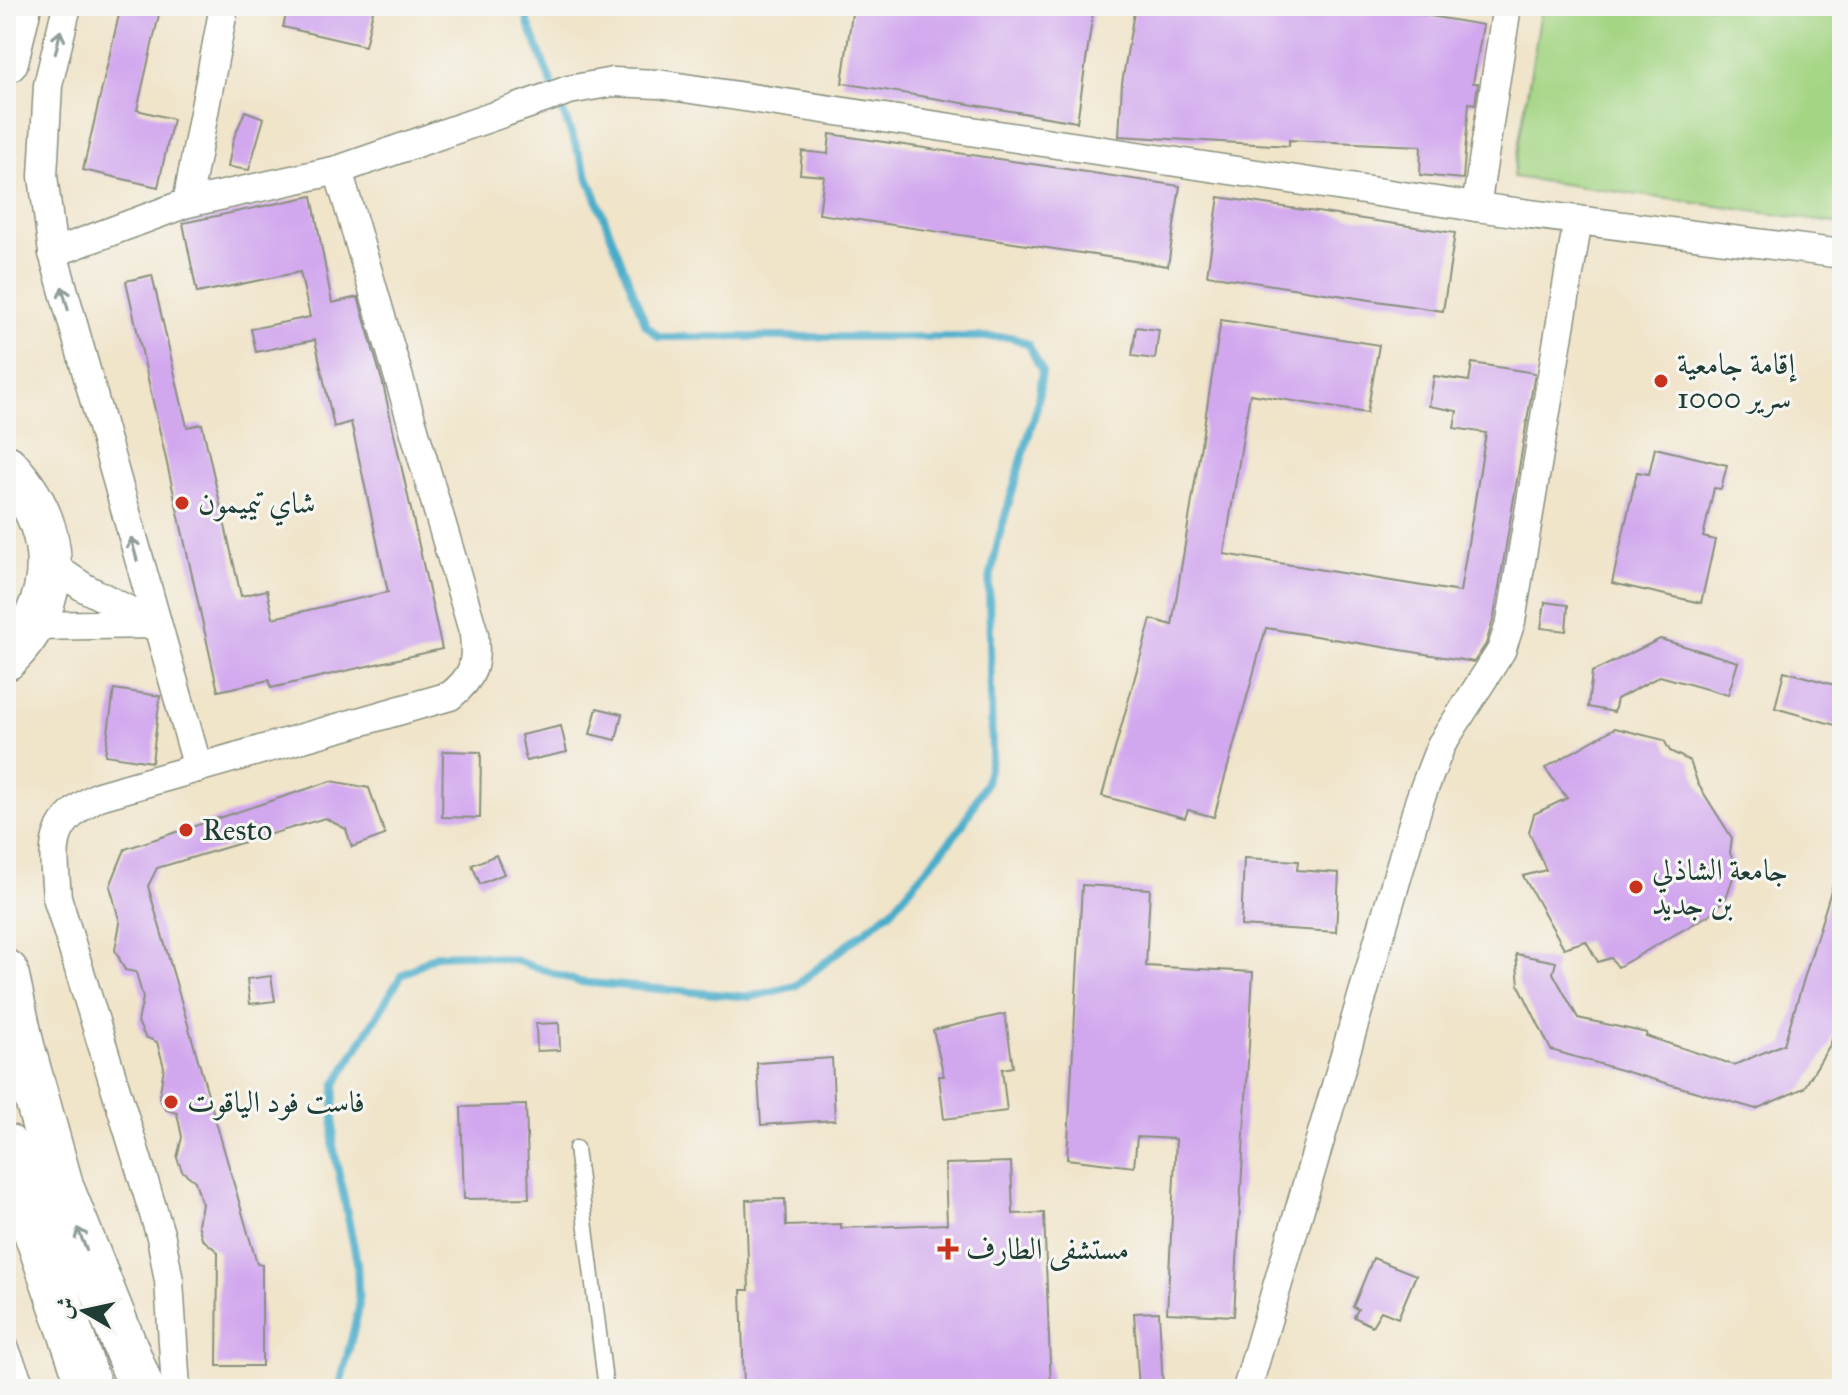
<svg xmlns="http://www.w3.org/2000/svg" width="1848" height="1395" viewBox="0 0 1848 1395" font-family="'IM FELL Great Primer',Amiri,serif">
	<rect width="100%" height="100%" fill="#f6f6f2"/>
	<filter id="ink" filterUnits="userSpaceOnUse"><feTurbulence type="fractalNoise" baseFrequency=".0125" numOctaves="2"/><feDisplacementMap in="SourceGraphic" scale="16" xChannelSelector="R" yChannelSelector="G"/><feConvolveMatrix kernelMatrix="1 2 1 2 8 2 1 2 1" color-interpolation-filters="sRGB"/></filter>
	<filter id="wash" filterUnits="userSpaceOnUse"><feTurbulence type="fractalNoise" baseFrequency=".006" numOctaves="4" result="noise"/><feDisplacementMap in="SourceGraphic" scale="32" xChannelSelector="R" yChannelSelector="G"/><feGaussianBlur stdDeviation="1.8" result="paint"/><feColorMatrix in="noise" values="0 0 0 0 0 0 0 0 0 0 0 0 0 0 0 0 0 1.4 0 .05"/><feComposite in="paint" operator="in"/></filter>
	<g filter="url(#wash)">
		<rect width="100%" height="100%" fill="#f0e4c9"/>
		<polygon fill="#a4d584" stroke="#62895c" stroke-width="2" points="1542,6 1842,6 1842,224 1513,177"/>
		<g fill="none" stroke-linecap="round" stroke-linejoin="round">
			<polyline stroke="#4aadca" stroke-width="8" points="339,1389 359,1308 357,1262 333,1145 335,1085 401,976 436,955 469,954 517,961 579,982 750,997 795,986 892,910 961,828 986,782 992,754 989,584 999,537 1037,407 1042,371 1028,344 1011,337 659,337 646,325 528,23 526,6"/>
		</g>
		<g id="blocks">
			<g fill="#d1a7ee">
				<polygon points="121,6 161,6 137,110 173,119 158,187 83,170"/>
				<polygon points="288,6 374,6 365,46 283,27"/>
				<polygon points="853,6 1094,6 1077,122 842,83"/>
				<polygon points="1135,6 1371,6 1483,25 1473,83 1478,83 1475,104 1469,103 1463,179 1420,175 1421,146 1289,140 1289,146 1119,136 1122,83"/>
				<polygon points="245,111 264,118 249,170 228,167 233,140"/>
				<polygon points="830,134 1180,186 1168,266 819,214 824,176 800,174 802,151 828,154"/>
				<polygon points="312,196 332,303 358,297 383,384 442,649 271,688 269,680 218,691 126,281 152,275 187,427 202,424 241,596 267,590 273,618 388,592 351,422 334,427 315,340 256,352 251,329 310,317 300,272 197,293 183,223"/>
				<polygon points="1219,197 1455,233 1443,311 1207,275"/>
				<polygon points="1221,320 1379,345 1367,413 1250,394 1224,554 1460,592 1486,433 1454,428 1457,411 1429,406 1434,376 1469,381 1472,363 1535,373 1494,617 1486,644 1474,662 1266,628 1214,817 1188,810 1185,818 1102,796 1151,619 1172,625"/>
				<polygon points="1136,327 1159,330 1155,359 1132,356"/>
				<polygon points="1655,448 1727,465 1721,489 1714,488 1703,537 1715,540 1701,603 1612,583 1637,472 1649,474"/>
				<polygon points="1545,602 1568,605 1566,631 1541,628"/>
				<polygon points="1660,639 1738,662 1728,695 1660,676 1617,699 1614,712 1588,707 1592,672"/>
				<polygon points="1784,671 1842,687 1842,727 1775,708"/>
				<polygon points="114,689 160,696 152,762 105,755"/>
				<polygon points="597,708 622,714 616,740 590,734"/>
				<polygon points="561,726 567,752 526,761 521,735"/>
				<polygon points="1615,728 1664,740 1670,751 1690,761 1698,784 1732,838 1730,853 1736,869 1726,898 1709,915 1618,967 1611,958 1598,962 1586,941 1564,948 1523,876 1546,870 1529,832 1534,814 1567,798 1545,768"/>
				<polygon points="443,751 481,752 480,818 442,817"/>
				<polygon points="331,781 369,788 385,835 352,847 346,829 325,818 157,868 148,886 257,1264 262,1265 262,1366 217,1366 218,1252 202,1239 198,1224 202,1204 195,1181 182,1171 177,1158 182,1137 177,1113 166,1110 159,1098 164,1067 157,1042 145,1037 138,1022 143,998 136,972 125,970 115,950 120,923 110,886 125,849"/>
				<polygon points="496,855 504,874 480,884 472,865"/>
				<polygon points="1244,858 1298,861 1297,870 1339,873 1336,932 1241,926"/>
				<polygon points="1838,868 1842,869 1842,994 1831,1043 1804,1088 1756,1109 1551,1050 1519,985 1516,954 1556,962 1553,973 1578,1018 1647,1033 1646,1036 1734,1065 1784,1044"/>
				<polygon points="1082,885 1150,889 1146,966 1253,972 1234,1316 1167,1313 1176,1139 1137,1137 1134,1167 1067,1159"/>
				<polygon points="271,976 275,1001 250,1004 247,979"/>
				<polygon points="1005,1014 1013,1067 1002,1069 1007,1111 944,1119 939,1076 944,1076 933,1030"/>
				<polygon points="559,1023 560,1050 537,1051 536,1024"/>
				<polygon points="832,1058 835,1120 761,1125 757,1063"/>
				<polygon points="526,1105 529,1198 464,1199 461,1107"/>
				<polygon points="1011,1162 1013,1214 1044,1213 1051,1389 744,1389 741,1290 749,1290 746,1200 785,1199 786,1226 841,1224 841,1228 947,1224 945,1164"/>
				<polygon points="1373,1258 1416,1275 1398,1318 1381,1311 1372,1326 1354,1317 1358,1309 1353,1307"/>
				<polygon points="1159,1312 1163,1389 1139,1389 1134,1313"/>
			</g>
		</g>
	</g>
	<g filter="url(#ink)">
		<use href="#blocks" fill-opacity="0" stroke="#88907e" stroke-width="2"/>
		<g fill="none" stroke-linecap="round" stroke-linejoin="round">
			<defs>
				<g id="lane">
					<polyline points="576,1148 606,1389"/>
					<polyline points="6,1334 29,1389"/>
				</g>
				<g id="street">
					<polyline points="67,6 48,85 43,176 53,253 198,768"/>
					<polyline points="187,203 224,6"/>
					<polyline points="1476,207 1842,254"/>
					<polyline points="53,253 187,203 338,170 569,90 613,82 658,84 1476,207 1507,6"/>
					<polyline points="32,626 155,624 85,588 49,564"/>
					<path d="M176,1389L169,1281L161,1237L57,897C53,845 47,823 99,796L450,696C474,677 477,664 474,634L338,170"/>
					<polyline points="1247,1389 1420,799 1441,745 1501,651 1511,621 1578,220"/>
				</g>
				<g id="highway">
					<polyline points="6,61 19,6"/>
					<path d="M6,467C61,526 65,600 6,658"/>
					<polyline points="6,972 22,1046 62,1189 142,1389"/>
					<polyline points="6,1146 90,1389"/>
				</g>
			</defs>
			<use href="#lane" stroke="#88907e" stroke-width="17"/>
			<use href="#street" stroke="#88907e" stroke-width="31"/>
			<use href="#highway" stroke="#88907e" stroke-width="47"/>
			<use href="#lane" stroke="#fff" stroke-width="14"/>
			<use href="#street" stroke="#fff" stroke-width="28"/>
			<use href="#highway" stroke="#fff" stroke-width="44"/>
		</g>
		<defs><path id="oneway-shaft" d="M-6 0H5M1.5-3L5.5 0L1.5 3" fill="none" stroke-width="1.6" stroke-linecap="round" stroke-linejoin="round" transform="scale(2)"/></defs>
		<g stroke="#8f9e9a">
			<use href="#oneway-shaft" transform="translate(58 42) rotate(-77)"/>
			<use href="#oneway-shaft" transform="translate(65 298) rotate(-105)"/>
			<use href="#oneway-shaft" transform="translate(134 549) rotate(-105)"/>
			<use href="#oneway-shaft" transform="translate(82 1239) rotate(-112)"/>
		</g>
	</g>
	<g fill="#c8321e" stroke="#f6f6f2" stroke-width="3">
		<circle cx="1661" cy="381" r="8"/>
		<circle cx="182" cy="503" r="8"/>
		<circle cx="186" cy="830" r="8"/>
		<circle cx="1636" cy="887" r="8"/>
		<circle cx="171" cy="1102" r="8"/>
		<path d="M944 1237h8v8h8v8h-8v8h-8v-8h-8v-8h8z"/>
	</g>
	<g text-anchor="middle" stroke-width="6" stroke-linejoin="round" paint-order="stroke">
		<g font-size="30" fill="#1f3d34" stroke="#f6f6f2" text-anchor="start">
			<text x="1677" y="374">إقامة جامعية<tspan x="1677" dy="34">1000 سرير</tspan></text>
			<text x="198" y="513">شاي تيميمون</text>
			<text x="202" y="840">Resto</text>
			<text x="1652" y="880">جامعة الشاذلي<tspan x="1652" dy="34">بن جديد</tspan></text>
			<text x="187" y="1112">فاست فود الياقوت</text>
			<text x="966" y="1259">مستشفى الطارف</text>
		</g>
	</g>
	<rect width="1848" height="1395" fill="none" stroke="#f6f6f2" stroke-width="32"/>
	<g transform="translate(84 1311) rotate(279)" stroke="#f6f6f2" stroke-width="6" paint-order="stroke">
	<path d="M0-6L14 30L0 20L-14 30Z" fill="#1f3d34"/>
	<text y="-12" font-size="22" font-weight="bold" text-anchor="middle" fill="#1f3d34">ش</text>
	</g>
</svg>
